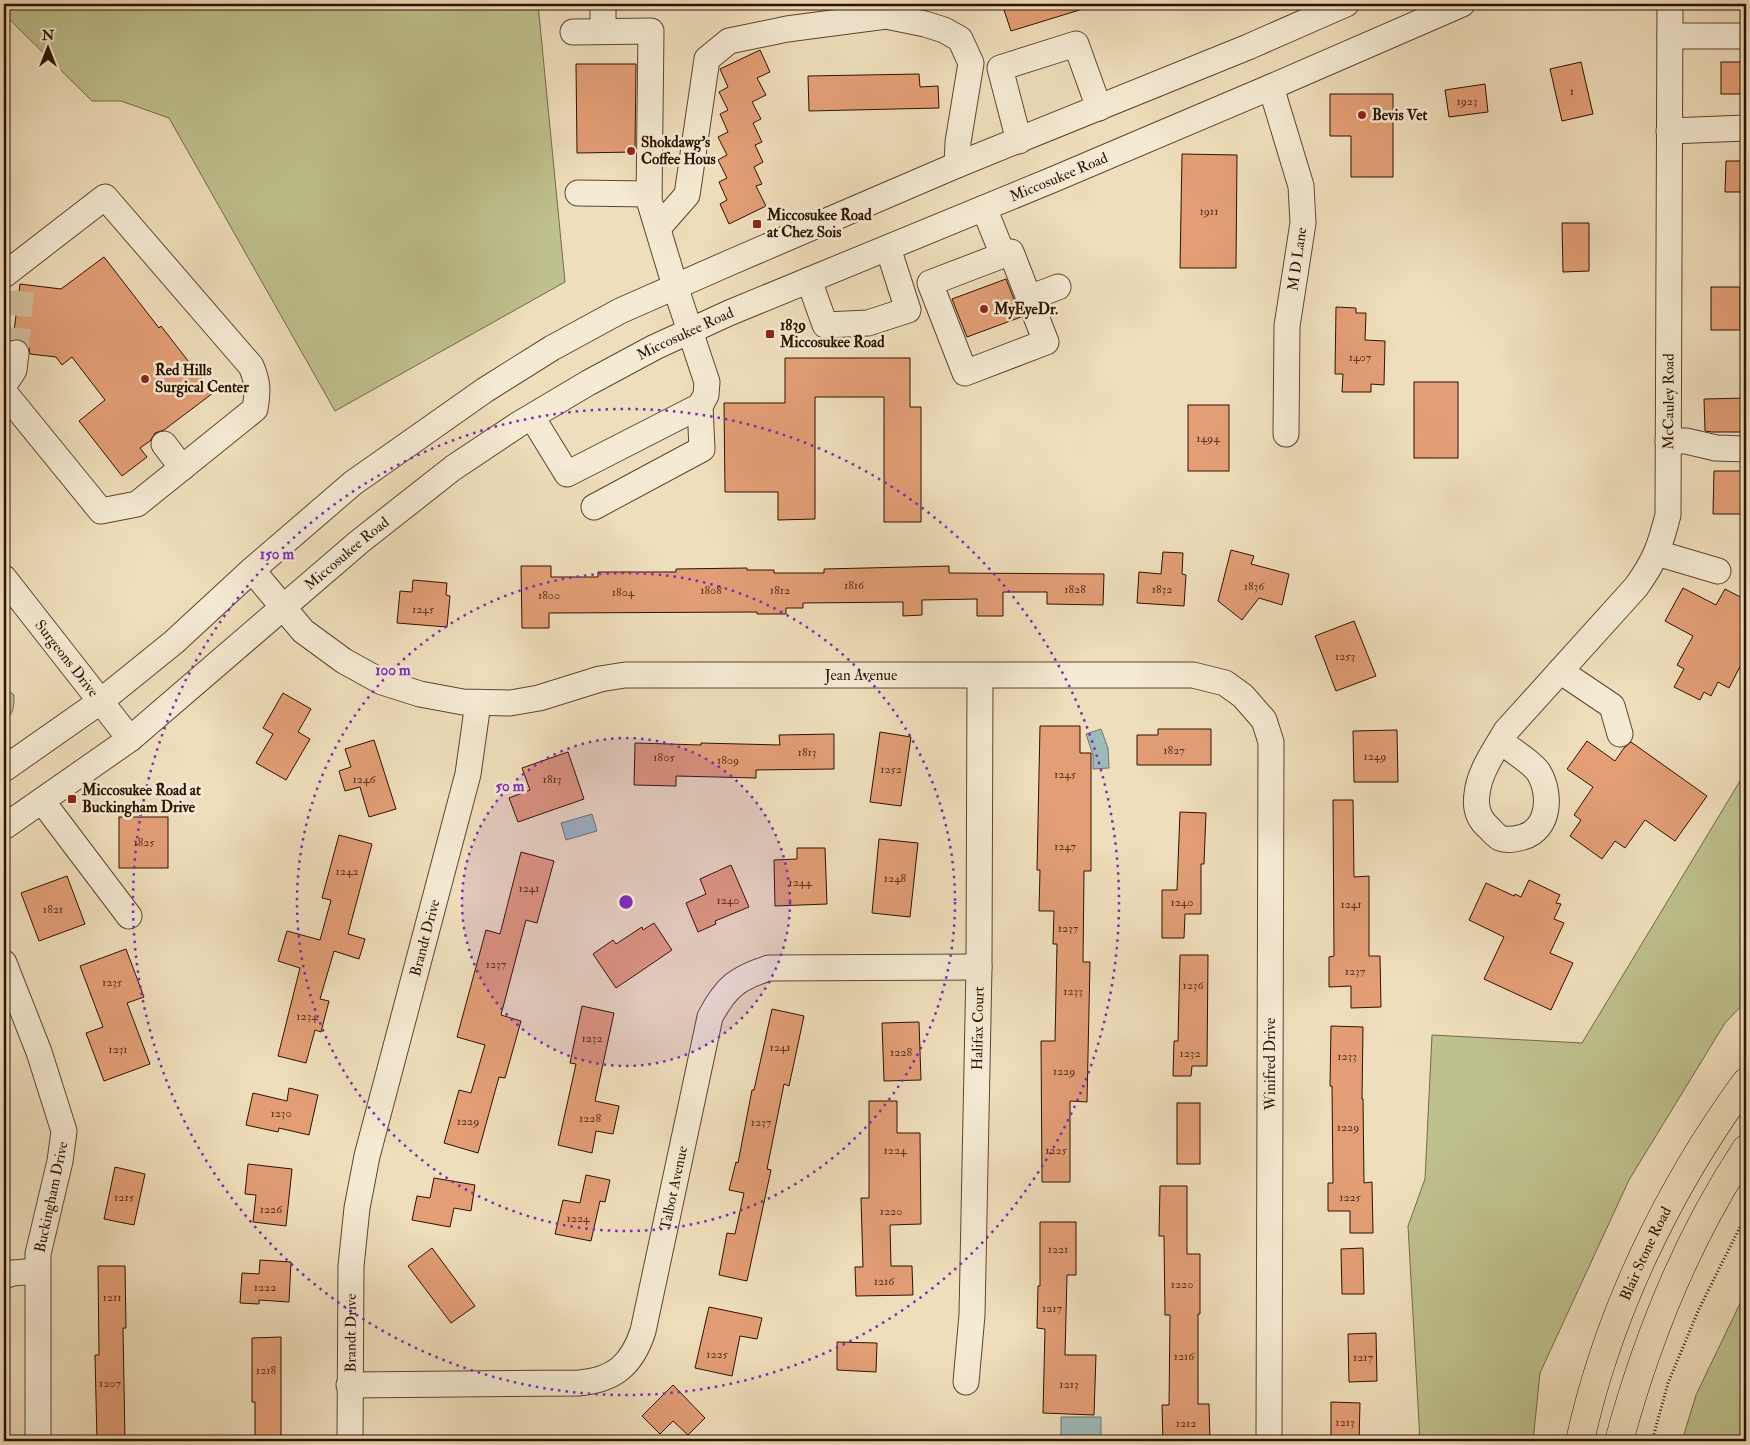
<svg xmlns="http://www.w3.org/2000/svg" width="1750" height="1445" viewBox="0 0 1750 1445" font-family="'IM FELL Double Pica',serif">
	<rect width="100%" height="100%" fill="#efdebb"/>
	<filter id="stains"><feTurbulence type="fractalNoise" baseFrequency=".004" numOctaves="4"/><feColorMatrix values="0 0 0 0 .2 0 0 0 0 .09 0 0 0 0 .02 0 0 0 .5 -.17"/></filter>
	<radialGradient id="worn" r=".72"><stop offset=".6" stop-color="#630" stop-opacity="0"/><stop offset="1" stop-color="#630" stop-opacity=".3"/></radialGradient>
	<g fill="#bec08d" stroke="#766947">
		<polygon points="4,4 538,4 565,282 335,411 169,118 121,101 92,101 4,14"/>
		<path d="M4,687L14,695C14,707 14,714 4,720Z"/>
		<polygon points="1746,771 1746,1001 1725,1023 1629,1180 1540,1373 1533,1441 1420,1441 1408,1226 1425,1179 1432,1035 1582,1043"/>
		<polygon points="1746,1291 1746,1441 1682,1441 1696,1395"/>
	</g>
	<g fill="#9dbaba" stroke="#717770">
		<polygon points="1101,729 1108,748 1109,768 1093,769 1093,755 1086,734"/>
		<polygon points="592,814 597,831 566,840 561,823"/>
		<polygon points="1061,1417 1101,1417 1101,1436 1061,1437"/>
	</g>
	<g fill="#e39e76" stroke="#2e1201">
		<polygon points="1002,4 1086,4 1086,8 1011,31"/>
		<polygon points="760,50 770,72 757,78 766,95 752,102 761,119 753,123 762,142 755,145 763,162 754,167 762,184 756,186 766,206 729,224 720,204 727,200 719,182 727,178 718,160 727,155 718,137 728,132 720,114 728,110 719,92 728,87 720,69"/>
		<polygon points="1581,62 1593,114 1562,121 1550,69"/>
		<rect x="1721" y="62" width="25" height="32"/>
		<polygon points="576,64 636,64 635,152 577,153"/>
		<polygon points="919,74 920,87 938,86 939,108 809,111 808,76"/>
		<polygon points="1485,84 1488,112 1449,117 1445,90"/>
		<polygon points="1330,94 1393,94 1393,177 1351,177 1351,136 1330,136"/>
		<polygon points="1182,154 1237,155 1236,268 1180,268"/>
		<polygon points="1726,161 1746,161 1746,192 1725,192"/>
		<polygon points="1562,223 1589,223 1589,271 1563,272"/>
		<polygon points="104,257 159,328 161,326 213,393 164,430 155,433 150,441 140,448 147,457 122,476 79,421 105,400 72,357 62,365 56,357 30,354 29,348 25,342 18,339 13,339 20,284 61,289"/>
		<polygon points="1006,279 1021,317 967,337 952,299"/>
		<rect x="1711" y="287" width="29" height="43"/>
		<polygon points="1336,307 1356,308 1356,313 1366,313 1365,340 1385,341 1384,385 1371,384 1371,392 1342,392 1343,374 1335,374"/>
		<polygon points="785,358 910,358 910,407 921,407 921,522 884,522 884,397 815,397 815,519 778,520 778,492 725,492 724,403 785,403"/>
		<rect x="1414" y="382" width="44" height="76"/>
		<polygon points="1746,398 1746,432 1712,432 1705,431 1704,399"/>
		<rect x="1188" y="405" width="41" height="66"/>
		<polygon points="1714,471 1746,471 1745,514 1713,514"/>
		<polygon points="1231,550 1254,556 1251,564 1289,574 1282,605 1259,598 1242,620 1218,601"/>
		<polygon points="1163,552 1183,553 1182,574 1186,575 1184,606 1137,603 1139,572 1161,574"/>
		<polygon points="521,566 551,566 551,577 598,577 598,572 676,572 676,569 747,568 747,570 774,570 774,573 824,573 824,569 949,566 949,573 1104,574 1103,605 1047,604 1047,592 1003,592 1003,616 977,616 977,599 922,600 922,615 903,616 903,602 803,603 803,608 786,608 786,614 757,614 757,612 549,613 549,628 522,628"/>
		<polygon points="413,580 447,583 446,595 450,596 447,627 397,623 400,591 412,592"/>
		<polygon points="1683,588 1716,605 1725,589 1746,600 1746,655 1729,688 1718,682 1711,696 1704,692 1700,700 1674,687 1684,669 1677,665 1693,636 1665,621"/>
		<polygon points="1354,621 1376,676 1336,691 1315,636"/>
		<polygon points="283,693 311,709 298,732 310,739 286,780 256,763 273,734 263,728"/>
		<polygon points="1040,726 1080,726 1080,753 1091,753 1091,871 1084,871 1083,962 1090,962 1087,1102 1070,1101 1070,1182 1042,1182 1041,1041 1055,1041 1057,944 1053,944 1054,911 1039,911 1040,870 1037,870"/>
		<polygon points="1158,729 1211,729 1211,765 1137,765 1137,735 1158,735"/>
		<polygon points="1397,730 1398,782 1354,782 1353,731"/>
		<polygon points="880,732 911,737 901,806 870,802"/>
		<polygon points="834,734 834,769 756,770 756,778 676,776 676,786 634,785 635,743 701,745 701,743 780,745 779,735"/>
		<polygon points="374,740 396,809 369,817 360,787 345,791 339,771 351,767 345,749"/>
		<polygon points="1587,741 1615,761 1624,748 1631,742 1707,796 1675,841 1645,820 1625,848 1615,841 1602,859 1570,836 1581,820 1574,815 1593,787 1567,769"/>
		<polygon points="568,752 584,799 518,822 509,798 530,790 522,768"/>
		<polygon points="1333,800 1353,800 1354,877 1369,876 1369,956 1380,956 1381,1007 1351,1008 1351,986 1329,987 1329,957 1334,956"/>
		<polygon points="1180,812 1206,813 1204,864 1201,864 1201,914 1185,914 1184,938 1162,938 1162,890 1177,890"/>
		<rect x="119" y="817" width="49" height="51"/>
		<polygon points="339,835 372,844 348,934 365,939 359,959 334,951 320,999 329,1001 321,1032 315,1030 306,1063 278,1056 300,968 278,961 287,931 320,940 331,900 322,898"/>
		<polygon points="879,839 918,843 910,917 872,913"/>
		<polygon points="797,848 825,848 827,904 775,906 774,860 797,859"/>
		<polygon points="521,852 554,861 537,923 526,920 501,1015 521,1021 505,1078 499,1077 478,1153 444,1143 459,1090 471,1093 485,1045 457,1037 486,930 500,934"/>
		<polygon points="731,865 749,907 715,921 716,924 698,932 686,903 706,894 700,879"/>
		<polygon points="67,876 85,924 39,941 21,893"/>
		<polygon points="1529,880 1560,895 1556,903 1561,904 1554,919 1564,923 1550,953 1573,963 1551,1010 1484,979 1504,937 1469,920 1486,883 1514,896 1515,894 1521,897"/>
		<polygon points="654,923 672,950 616,988 593,954 613,940 616,944 642,927 643,930"/>
		<polygon points="126,949 144,997 127,1003 150,1064 104,1081 86,1033 103,1027 80,966"/>
		<polygon points="1180,955 1208,955 1207,1066 1192,1066 1191,1076 1173,1076 1174,1041 1178,1041"/>
		<polygon points="582,1006 614,1013 595,1101 619,1106 613,1134 596,1131 592,1153 558,1145 576,1064 570,1063"/>
		<polygon points="772,1009 804,1016 789,1086 784,1084 767,1169 771,1170 747,1281 719,1275 727,1233 735,1234 744,1193 729,1190 736,1162 738,1163 752,1090 754,1090"/>
		<polygon points="919,1022 921,1080 884,1081 882,1023"/>
		<polygon points="1331,1026 1363,1027 1362,1099 1363,1099 1364,1183 1372,1182 1373,1233 1350,1233 1350,1211 1328,1211 1328,1183 1333,1183 1332,1086 1330,1086"/>
		<polygon points="289,1088 318,1095 309,1135 279,1128 278,1132 246,1125 253,1093 287,1101"/>
		<polygon points="869,1101 897,1101 897,1133 920,1133 921,1224 890,1225 891,1266 912,1266 913,1295 856,1296 855,1267 863,1267 861,1198 869,1198"/>
		<rect x="1177" y="1103" width="23" height="61"/>
		<polygon points="248,1164 292,1169 286,1226 253,1222 256,1195 245,1194"/>
		<polygon points="115,1167 145,1174 134,1225 104,1219"/>
		<polygon points="586,1175 610,1180 605,1202 600,1201 591,1241 555,1234 563,1200 580,1203"/>
		<polygon points="434,1178 475,1185 471,1211 454,1208 450,1227 412,1220 417,1196 430,1198"/>
		<polygon points="1160,1186 1187,1186 1187,1254 1200,1254 1200,1314 1198,1314 1198,1404 1209,1404 1210,1441 1163,1441 1162,1405 1169,1405 1170,1315 1165,1315 1164,1236 1159,1236"/>
		<polygon points="1040,1222 1076,1222 1076,1275 1067,1275 1065,1355 1096,1355 1094,1415 1043,1413 1045,1329 1037,1328 1038,1286 1040,1286"/>
		<polygon points="432,1248 475,1306 451,1323 408,1266"/>
		<polygon points="1363,1248 1364,1294 1342,1294 1341,1249"/>
		<polygon points="260,1260 291,1262 289,1302 259,1300 259,1304 240,1303 242,1273 259,1274"/>
		<polygon points="98,1266 125,1266 126,1328 123,1328 125,1441 97,1441 95,1355 99,1355"/>
		<polygon points="709,1307 762,1318 757,1339 740,1336 732,1376 695,1368"/>
		<polygon points="1376,1333 1377,1381 1349,1382 1348,1334"/>
		<polygon points="281,1337 281,1441 255,1441 255,1402 252,1402 252,1338"/>
		<polygon points="837,1342 877,1343 876,1372 837,1370"/>
		<polygon points="673,1385 705,1418 688,1435 673,1421 660,1434 642,1416"/>
		<polygon points="1331,1402 1360,1403 1359,1441 1331,1441"/>
	</g>
	<g fill="none" stroke-linecap="round" stroke-linejoin="round">
		<polyline stroke="#d2bf9f" stroke-width="25" stroke-dasharray="25 12" stroke-linecap="butt" points="16,353 22,284"/>
		<defs>
			<g id="minor">
				<polyline points="603,4 603,31"/>
				<polyline points="1670,36 1746,36"/>
				<polyline points="1271,87 1301,186 1303,223 1287,326 1286,434"/>
				<polyline points="1669,131 1746,128"/>
				<polyline points="1019,141 1000,68 1076,44 1099,108"/>
				<polyline points="578,193 649,194"/>
				<polyline points="984,208 1003,255"/>
				<polyline points="658,228 687,195 707,59 729,41 787,29 886,16 925,24 944,30 960,39 971,63 958,142 957,165"/>
				<polygon points="1011,252 1046,342 965,373 930,283"/>
				<path d="M4,275L105,197L251,366C258,382 258,391 255,409L137,504L101,511L4,392"/>
				<polyline points="809,280 825,325 868,323 908,310 888,248"/>
				<polyline points="1029,298 1058,287"/>
				<polyline points="4,385 14,370 16,353"/>
				<polyline points="532,417 567,474 700,406 706,395 707,382 675,286 649,200 651,31 573,32"/>
				<polyline points="1668,441 1686,441 1716,448 1746,449"/>
				<polyline points="164,444 182,468"/>
				<polyline points="594,507 702,449 700,406"/>
				<polyline points="1657,553 1718,571"/>
				<path id="s1" d="M252,570L303,631L344,661L382,682L420,694L463,702L510,703L539,698L600,679L625,675H1193L1225,683L1243,696L1264,720L1271,742L1269,1441"/>
				<path id="s2" d="M4,578L130,739"/>
				<polyline points="1560,671 1612,706 1620,734"/>
				<path id="s3" d="M1500,741C1509,748 1534,764 1539,773C1551,794 1550,829 1523,837C1515,839 1508,841 1500,838C1496,836 1492,831 1489,828C1478,819 1475,807 1477,794C1479,772 1495,750 1506,731L1636,587C1655,561 1660,546 1668,515L1670,4"/>
				<polyline points="4,769 101,701 174,642 252,570 353,483 485,390 552,348 620,311 729,263 957,165 1248,47 1346,4"/>
				<polyline points="42,801 129,916"/>
				<path id="s4" d="M4,827L130,739L359,542L453,468L519,424L588,383L655,347L729,313L1052,180L1271,87L1462,4"/>
				<polyline points="4,963 39,1052 64,1131 60,1161 38,1254 38,1441"/>
				<polyline points="4,1276 13,1273 37,1271"/>
				<path id="s5" d="M966,1382L972,1315L979,967L980,676"/>
				<path id="s6" d="M349,1385L579,1383C614,1380 632,1365 643,1331L710,1017C726,987 737,978 769,968L979,967"/>
				<path id="s7" d="M350,1441L351,1266L357,1208L367,1156L468,774L478,703"/>
			</g>
			<g id="major">
				<path id="s8" d="M1580,1441C1608,1313 1669,1187 1746,1082"/>
				<path d="M1619,1441C1647,1338 1687,1238 1746,1149"/>
			</g>
		</defs>
		<use href="#minor" stroke="#5e4530" stroke-width="27"/>
		<use href="#major" stroke="#2e1201" stroke-width="29"/>
		<polyline stroke="#2e1201" stroke-width="3" stroke-dasharray="1 2.5" stroke-linecap="butt" points="1652,1441 1668,1383 1699,1309 1746,1215"/>
		<use href="#minor" stroke="#f5ead3" stroke-width="25"/>
		<use href="#major" stroke="#efdebb" stroke-width="28"/>
	</g>
	<circle cx="626" cy="902" r="164" fill="#7b2cbf" fill-opacity=".12"/>
	<g fill="none" stroke="#7b2cbf" stroke-width="2.5" stroke-dasharray="2.5 5">
		<circle cx="626" cy="902" r="164"/>
		<circle cx="626" cy="902" r="329"/>
		<circle cx="626" cy="902" r="493"/>
	</g>
	<g fill="#8f2418" stroke="#f5ead3" stroke-width="2">
		<circle cx="1362" cy="115" r="5"/>
		<circle cx="631" cy="151" r="5"/>
		<rect x="752" y="219" width="10" height="10" rx="2.5"/>
		<circle cx="984" cy="309" r="5"/>
		<rect x="765" y="329" width="10" height="10" rx="2.5"/>
		<circle cx="145" cy="379" r="5"/>
		<rect x="67" y="794" width="10" height="10" rx="2.5"/>
	</g>
	<g text-anchor="middle" stroke-width="5" stroke-linejoin="round" paint-order="stroke">
		<g font-size="12" fill="#5b351e">
			<text x="1572" y="95">1</text>
			<text x="1467" y="105">1923</text>
			<text x="1209" y="215">1911</text>
			<text x="1360" y="361">1407</text>
			<text x="1208" y="442">1494</text>
			<text x="854" y="589">1816</text>
			<text x="1254" y="590">1836</text>
			<text x="1075" y="593">1828</text>
			<text x="1162" y="593">1832</text>
			<text x="711" y="594">1808</text>
			<text x="780" y="594">1812</text>
			<text x="623" y="596">1804</text>
			<text x="549" y="599">1800</text>
			<text x="423" y="613">1245</text>
			<text x="1345" y="660">1253</text>
			<text x="1174" y="754">1827</text>
			<text x="807" y="756">1813</text>
			<text x="1375" y="760">1249</text>
			<text x="664" y="761">1805</text>
			<text x="728" y="764">1809</text>
			<text x="891" y="773">1252</text>
			<text x="1065" y="778">1245</text>
			<text x="364" y="783">1246</text>
			<text x="552" y="783">1813</text>
			<text x="144" y="846">1825</text>
			<text x="1065" y="850">1247</text>
			<text x="347" y="875">1242</text>
			<text x="895" y="882">1248</text>
			<text x="800" y="886">1244</text>
			<text x="529" y="892">1241</text>
			<text x="728" y="904">1240</text>
			<text x="1182" y="906">1240</text>
			<text x="1351" y="908">1241</text>
			<text x="53" y="913">1821</text>
			<text x="1068" y="932">1237</text>
			<text x="496" y="968">1237</text>
			<text x="1355" y="975">1237</text>
			<text x="112" y="986">1235</text>
			<text x="1193" y="989">1236</text>
			<text x="1073" y="995">1233</text>
			<text x="307" y="1020">1234</text>
			<text x="592" y="1042">1232</text>
			<text x="780" y="1051">1241</text>
			<text x="118" y="1053">1231</text>
			<text x="901" y="1056">1228</text>
			<text x="1190" y="1057">1232</text>
			<text x="1347" y="1060">1233</text>
			<text x="1064" y="1075">1229</text>
			<text x="281" y="1117">1230</text>
			<text x="590" y="1122">1228</text>
			<text x="468" y="1125">1229</text>
			<text x="761" y="1126">1237</text>
			<text x="1348" y="1131">1229</text>
			<text x="895" y="1154">1224</text>
			<text x="1056" y="1154">1225</text>
			<text x="124" y="1201">1215</text>
			<text x="1350" y="1201">1225</text>
			<text x="271" y="1213">1226</text>
			<text x="891" y="1215">1220</text>
			<text x="578" y="1222">1224</text>
			<text x="1058" y="1253">1221</text>
			<text x="884" y="1285">1216</text>
			<text x="1182" y="1288">1220</text>
			<text x="265" y="1291">1222</text>
			<text x="112" y="1301">1211</text>
			<text x="1052" y="1312">1217</text>
			<text x="717" y="1358">1225</text>
			<text x="1184" y="1360">1216</text>
			<text x="1363" y="1361">1217</text>
			<text x="266" y="1374">1218</text>
			<text x="110" y="1387">1207</text>
			<text x="1069" y="1388">1213</text>
			<text x="1345" y="1426">1213</text>
			<text x="1186" y="1427">1212</text>
		</g>
		<g font-size="15" font-weight="bold" fill="#2e1201" stroke="#f5ead3" text-anchor="start">
			<text x="1372" y="120">Bevis Vet</text>
			<text x="641" y="147">Shokdawg's<tspan x="641" dy="17">Coffee Hous</tspan></text>
			<text x="767" y="220">Miccosukee Road<tspan x="767" dy="17">at Chez Sois</tspan></text>
			<text x="994" y="314">MyEyeDr.</text>
			<text x="780" y="330">1839<tspan x="780" dy="17">Miccosukee Road</tspan></text>
			<text x="155" y="375">Red Hills<tspan x="155" dy="17">Surgical Center</tspan></text>
			<text x="82" y="795">Miccosukee Road at<tspan x="82" dy="17">Buckingham Drive</tspan></text>
		</g>
		<g font-size="15" fill="#2e1201" stroke="#f5ead3">
			<text dy="5" stroke="none"><textPath href="#s4" startOffset="1249">Miccosukee Road</textPath></text>
			<text transform="translate(1297 259) rotate(-82)" y="5">M D Lane</text>
			<text dy="5" stroke="none"><textPath href="#s4" startOffset="844">Miccosukee Road</textPath></text>
			<text dy="5" stroke="none"><textPath href="#s3" startOffset="659">McCauley Road</textPath></text>
			<text dy="5" stroke="none"><textPath href="#s4" startOffset="439">Miccosukee Road</textPath></text>
			<text dy="5" stroke="none"><textPath href="#s2" startOffset="102">Surgeons Drive</textPath></text>
			<text dy="5" stroke="none"><textPath href="#s1" startOffset="659">Jean Avenue</textPath></text>
			<text dy="5" stroke="none"><textPath href="#s7" startOffset="512">Brandt Drive</textPath></text>
			<text dy="5" stroke="none"><textPath href="#s5" startOffset="354">Halifax Court</textPath></text>
			<text transform="translate(1270 1064) rotate(-90)" y="5">Winifred Drive</text>
			<text dy="5" stroke="none"><textPath href="#s6" startOffset="465">Talbot Avenue</textPath></text>
			<text transform="translate(51 1197) rotate(-78)" y="5">Buckingham Drive</text>
			<text dy="5" stroke="none"><textPath href="#s8" startOffset="199">Blair Stone Road</textPath></text>
			<text dy="5" stroke="none"><textPath href="#s7" startOffset="108">Brandt Drive</textPath></text>
		</g>
	</g>
	<circle cx="626" cy="902" r="8" fill="#7b2cbf" stroke="#f5ead3" stroke-width="2.5"/>
	<g font-size="15" text-anchor="middle" font-weight="bold" fill="#7b2cbf" stroke="#f5ead3" stroke-width="5" stroke-linejoin="round" paint-order="stroke">
		<text x="277" y="559">150 m</text>
		<text x="393" y="675">100 m</text>
		<text x="510" y="791">50 m</text>
	</g>
	<rect width="1750" height="1445" fill="none" stroke="#efdebb" stroke-width="20"/>
	<rect x="5" y="5" width="1740" height="1435" fill="none" stroke="#2e1201" stroke-width="2.5"/>
	<rect x="10" y="10" width="1730" height="1425" fill="none" stroke="#2e1201"/>
	<g transform="translate(48 48)" stroke="#f5ead3" stroke-width="4" paint-order="stroke">
	<path d="M0-4L9 19L0 12L-9 19Z" fill="#2e1201"/>
	<text y="-8" font-size="14" font-weight="bold" text-anchor="middle" fill="#2e1201">N</text>
	</g>
	<rect width="100%" height="100%" filter="url(#stains)"/>
	<rect width="100%" height="100%" fill="url(#worn)"/>
</svg>
